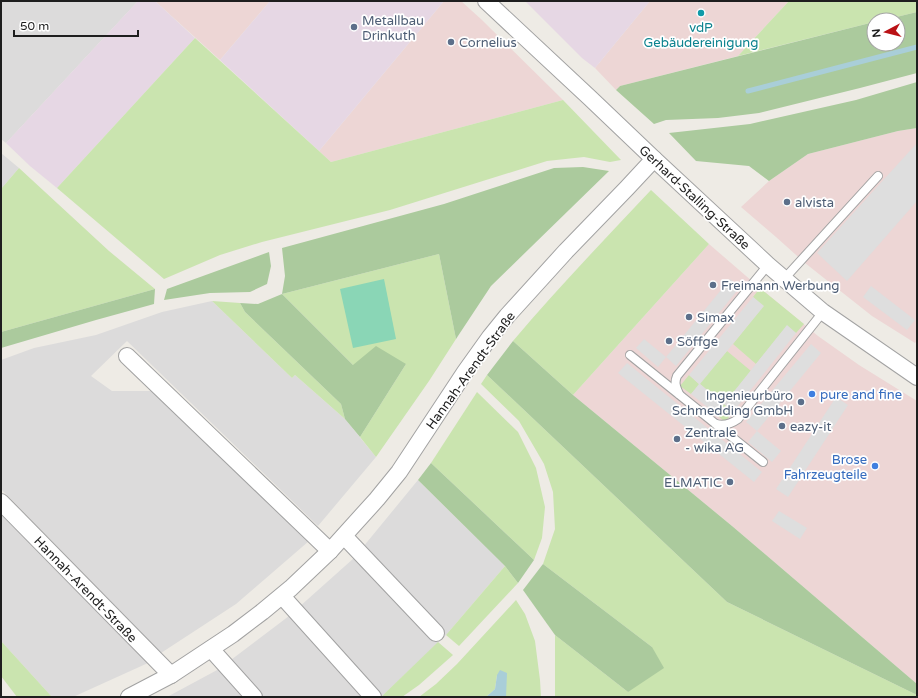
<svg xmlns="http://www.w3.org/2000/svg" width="918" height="698" viewBox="0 0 918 698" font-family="'Varela Round',sans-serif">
	<rect width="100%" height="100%" fill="#eeebe5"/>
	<g fill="#dcdbdb">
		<polygon points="1,1 138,1 6,143 1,139"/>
		<polygon points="1,153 19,168 1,189"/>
		<polygon points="212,301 292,378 295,375 345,419 376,457 318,526 127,341 91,376 112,391 154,391 309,541 236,604 161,653 1,489 1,360 34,348 96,335 162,312"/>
		<polygon points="418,480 505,566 446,635 381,697 167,697 219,669 289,616 354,558"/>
		<polygon points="1,513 148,663 73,697 52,697 1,641"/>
	</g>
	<g fill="#edd6d5">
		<polygon points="155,1 270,1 220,60"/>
		<polygon points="444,1 461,1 482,20 563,100 331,162 319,151"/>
		<polygon points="650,1 789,1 738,56 620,86 616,90 595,68"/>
		<polygon points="917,128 917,340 915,343 872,316 805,263 776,237 741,207 769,181 808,154 898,131"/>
		<polygon points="709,244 760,288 818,336 859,365 917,401 917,684 732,526 573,395"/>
	</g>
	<g fill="#e6d7e4">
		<polygon points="138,1 155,1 195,38 57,188 30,166 6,143"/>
		<polygon points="270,1 444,1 319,151 220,60"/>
		<polygon points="525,1 650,1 595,68 582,58"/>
	</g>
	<g fill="#cae4af">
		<polygon points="789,1 917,1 917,12 884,20 874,20 874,22 738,56"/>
		<polygon points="195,38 331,162 563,100 621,160 610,162 584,157 547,161 390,210 262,242 220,255 164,279 57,188"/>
		<polygon points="19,168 109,251 155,289 1,332 1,189"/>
		<path d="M651,190L709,244L573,395L513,341C557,289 604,240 651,190Z"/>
		<polygon points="439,254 456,339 429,381 376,457 360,437 406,364 353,365 282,294"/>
		<polygon points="760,288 804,324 796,333 787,326 756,364 733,344 763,306 753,297"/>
		<polygon points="212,301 240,303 245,312 341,404 345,419 295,375 292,378"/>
		<polygon points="727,351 751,371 724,404 733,412 725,422 716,414 724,404 700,384 691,394 680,386 689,375 699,384"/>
		<polygon points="487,375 727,602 917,695 917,697 555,697 555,635 628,692 652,647 543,564 555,529 553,492 544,464 519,421 481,384"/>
		<polygon points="477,392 518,432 536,468 545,507 542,538 534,560 431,463"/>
		<polygon points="505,566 518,583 459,646 446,635"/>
		<polygon points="516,600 525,614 535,641 540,680 541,697 506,697 497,675 495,689 486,697 419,697 436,684 457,664"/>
		<polygon points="1,641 52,697 17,697 1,676"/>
		<polygon points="438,642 453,655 419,685 402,697 381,697"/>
	</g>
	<g fill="#abca9d">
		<polygon points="917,12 917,73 860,88 759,113 718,118 666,120 654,124 616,90 620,86 874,22 874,44 898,44 898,20 884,20"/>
		<polygon points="917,82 917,128 898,131 808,154 769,181 749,166 696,161 669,133 750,124 856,100"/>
		<polygon points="583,167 609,171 491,286 456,339 439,254 282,294 353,365 376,346 406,364 360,437 345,419 341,404 245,312 240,303 258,304 282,294 285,276 282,248 444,204 554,168"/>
		<polygon points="269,252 271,266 267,284 250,292 210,293 164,300 167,289"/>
		<polygon points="155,289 154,304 96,320 1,348 1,332"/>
		<polygon points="513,341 573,395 732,526 917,684 917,695 727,602 487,375"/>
		<polygon points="431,463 534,560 518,583 505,566 418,480"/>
		<polygon points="543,564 652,647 664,668 628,692 555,635 523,590"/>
	</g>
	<polygon fill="#8ad6b6" points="384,279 396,339 353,348 340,289"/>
	<g fill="#dedede">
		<polygon points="917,143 917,201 847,281 817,253"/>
		<polygon points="730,279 740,287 676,366 666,357 658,367 636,348 644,339 666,357"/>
		<polygon points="871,286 915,320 907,330 863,297"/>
		<polygon points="753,297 764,306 700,384 724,404 787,325 796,333 733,412 724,404 716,414 691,394 699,384 689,375"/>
		<polygon points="811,344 821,353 757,431 781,451 772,462 748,442 757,431 746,422"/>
		<polygon points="627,363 762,472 754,482 618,373"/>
		<polygon points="836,397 848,405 788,497 776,489"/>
		<polygon points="779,511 807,528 800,539 772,521"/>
	</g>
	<polygon fill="#a9ced8" points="500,670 507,673 506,697 486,697 495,689 497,675"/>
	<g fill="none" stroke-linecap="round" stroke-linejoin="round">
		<polyline stroke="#a9ced8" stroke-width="5" points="748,91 917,47"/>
		<defs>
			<g id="service">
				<polyline points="784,279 878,176"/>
				<polyline points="630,355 763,462"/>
				<path d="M679,394C676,387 674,383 677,376L768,265"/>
				<path d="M716,424C724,426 731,424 738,419L823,312"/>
			</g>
			<g id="minor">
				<polyline points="486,1 590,98 654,159 768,265 823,312 917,377"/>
				<polyline points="127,356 330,551"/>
				<polyline points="1,502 171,675"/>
				<polyline points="344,536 436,633"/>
				<polyline points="282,596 373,697"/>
				<polyline points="211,649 254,697"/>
				<polyline points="129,697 171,675 233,634 262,612 291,588 330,551 377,499 399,472 465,372 490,337 507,316 566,251 627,188 654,159"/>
			</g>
		</defs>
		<use href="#service" stroke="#a2a2a2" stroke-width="10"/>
		<use href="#minor" stroke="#a2a2a2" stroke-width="18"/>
		<use href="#service" stroke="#fff" stroke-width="8"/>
		<use href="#minor" stroke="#fff" stroke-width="16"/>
	</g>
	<circle fill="#0f9aa8" stroke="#fff" stroke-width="1.5" cx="701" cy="13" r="4"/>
	<g fill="#5c6f8a" stroke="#fff" stroke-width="1.5">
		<circle cx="354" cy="27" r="4"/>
		<circle cx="451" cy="42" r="4"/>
		<circle cx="787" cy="202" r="4"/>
		<circle cx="713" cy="285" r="4"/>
		<circle cx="689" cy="317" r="4"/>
		<circle cx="669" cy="341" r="4"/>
		<circle cx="801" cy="402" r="4"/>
		<circle cx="782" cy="426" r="4"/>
		<circle cx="677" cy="439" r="4"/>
		<circle cx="730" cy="482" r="4"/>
	</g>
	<g fill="#3f7fe0" stroke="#fff" stroke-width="1.5">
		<circle cx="812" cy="394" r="4"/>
		<circle cx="875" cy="466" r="4"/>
	</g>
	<g text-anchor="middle" stroke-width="3.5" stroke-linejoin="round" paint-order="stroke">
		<g font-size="13" fill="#4e5e75" stroke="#fff" text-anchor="start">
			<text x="362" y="25">Metallbau<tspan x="362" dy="15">Drinkuth</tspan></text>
			<text x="459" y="47">Cornelius</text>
			<text x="795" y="207">alvista</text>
			<text x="721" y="290">Freimann Werbung</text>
			<text x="697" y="322">Simax</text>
			<text x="677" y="346">Söffge</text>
			<text x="793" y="400" text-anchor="end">Ingenieurbüro<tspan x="793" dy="15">Schmedding GmbH</tspan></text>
			<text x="790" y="431">eazy-it</text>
			<text x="685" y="437">Zentrale<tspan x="685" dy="15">- wika AG</tspan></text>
			<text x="722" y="487" text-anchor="end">ELMATIC</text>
		</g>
		<g font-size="13" fill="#0d838f" stroke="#fff">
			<text x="701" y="32">vdP<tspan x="701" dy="15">Gebäudereinigung</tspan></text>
		</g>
		<g font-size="13" fill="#1e1e1e" stroke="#fff">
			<text transform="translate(695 197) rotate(43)" y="5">Gerhard-Stalling-Straße</text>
			<text transform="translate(470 370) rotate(-54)" y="5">Hannah-Arendt-Straße</text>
			<text transform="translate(86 589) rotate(46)" y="5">Hannah-Arendt-Straße</text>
		</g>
		<g font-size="13" fill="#366cbe" stroke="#fff" text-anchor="start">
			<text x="820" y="399">pure and fine</text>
			<text x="867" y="464" text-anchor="end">Brose<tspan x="867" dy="15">Fahrzeugteile</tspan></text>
		</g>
	</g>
	<rect width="918" height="698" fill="none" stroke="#1e1e1e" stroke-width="4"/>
	<g transform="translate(886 32) rotate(263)"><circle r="19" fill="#ffffff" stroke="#a5a5a5"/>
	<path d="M0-3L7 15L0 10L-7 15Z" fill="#ba1216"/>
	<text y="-6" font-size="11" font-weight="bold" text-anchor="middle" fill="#1e1e1e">N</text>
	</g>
	<path d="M14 30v6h124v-6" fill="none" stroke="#1e1e1e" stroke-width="2"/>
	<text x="20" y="30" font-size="12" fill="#1e1e1e" stroke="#ffffff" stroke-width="3" paint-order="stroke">50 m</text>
</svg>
